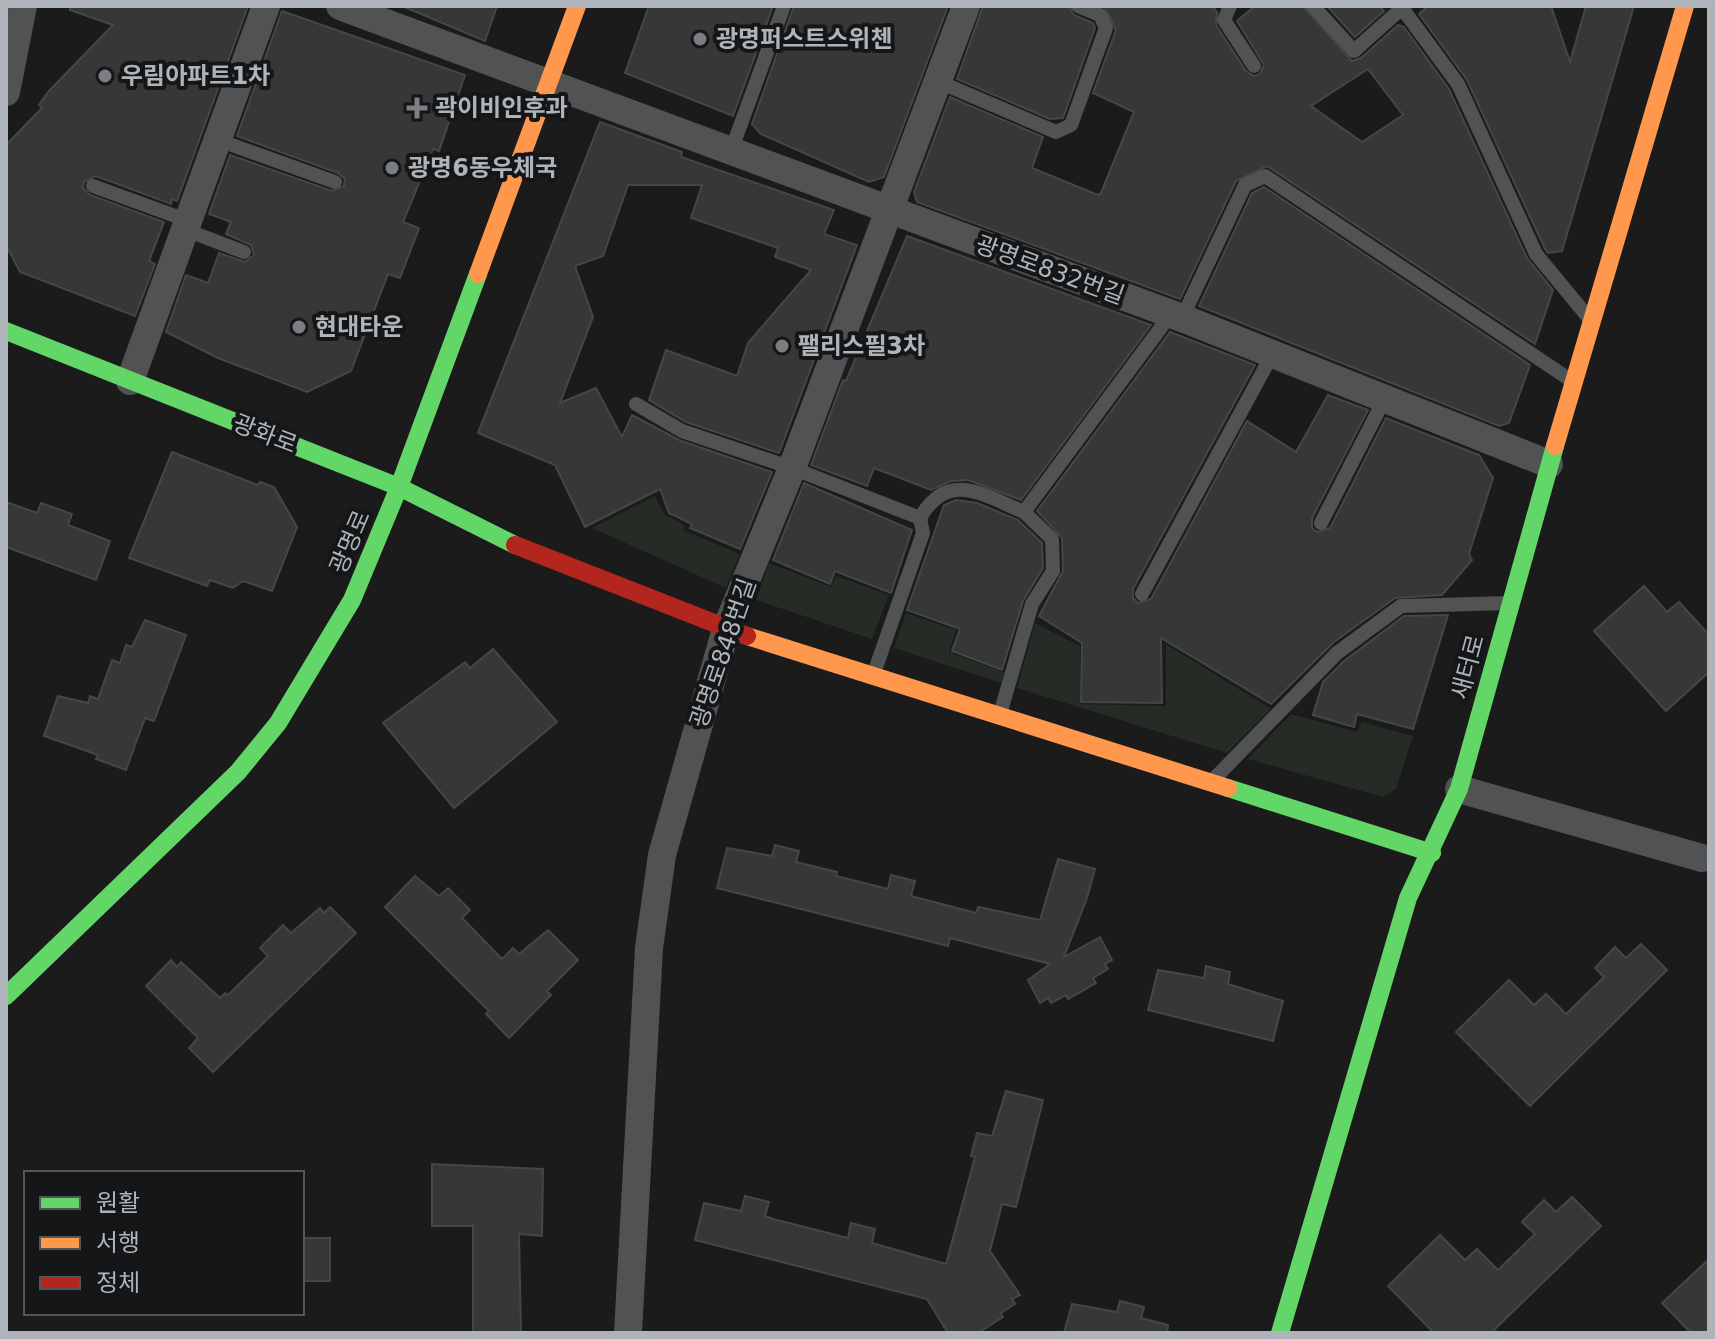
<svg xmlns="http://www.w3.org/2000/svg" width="1715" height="1339" viewBox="0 0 1715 1339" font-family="'DejaVu Sans','Noto Sans KR',sans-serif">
	<rect width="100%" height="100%" fill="#1b1b1b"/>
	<g fill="#252b25">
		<polygon points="655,496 664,514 684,525 683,530 740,554 726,588 592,528"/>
		<polygon points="769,563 831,587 836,576 889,595 872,639 756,600"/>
		<polygon points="906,613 956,630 949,652 1005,673 1001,683 894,648"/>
		<polygon points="1035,623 1080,646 1080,704 1166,706 1166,644 1271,709 1227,753 1017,688"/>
		<polygon points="1291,714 1357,732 1362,722 1413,736 1396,789 1383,797 1248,759"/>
	</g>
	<g fill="#373738" stroke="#444647" stroke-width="2" fill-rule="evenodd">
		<polygon points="70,6 248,6 177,201 172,199 171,204 96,176 84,182 83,188 90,195 164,222 149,261 155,264 135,316 20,272 6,245 6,145 42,108 39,105 49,91 113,25 70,10"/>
		<polygon points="402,6 497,6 485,41"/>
		<polygon points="649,6 773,6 733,116 625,73"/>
		<polygon points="794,6 948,6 884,177 869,182 761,134 752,124"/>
		<polygon points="983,6 1068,6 1074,15 1093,23 1095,28 1063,118 1050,119 957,79"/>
		<path d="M1104,6H1212L1217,12L1216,25L1246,71L1254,76L1260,74L1264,65L1237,21L1255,6H1303L1352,61L1361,58L1398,25L1404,27L1449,89L1527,258L1553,290L1535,344L1267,166L1236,181L1180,299L917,202L914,192L950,97L1043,137L1032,168L1098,195L1101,193L1134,112L1093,93L1116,30ZM1368,69L1403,115L1362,142L1311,106Z"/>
		<polygon points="1327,6 1379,6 1384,11 1355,37"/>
		<polygon points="1428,6 1551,6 1570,62 1586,6 1634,6 1562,251 1548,253 1545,249 1467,80 1419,14"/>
		<polygon points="282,11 465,75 439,151 433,149 403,222 419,228 400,278 388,274 351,371 307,392 218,358 166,332 186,275 208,283 219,253 245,262 254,255 251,245 226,234 231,222 209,214 230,155 332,191 344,186 345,179 338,173 237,136"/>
		<polygon points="600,122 682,152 681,157 834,210 824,234 857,245 779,453 686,422 649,400 666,350 737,376 748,343 811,270 775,257 778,248 691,218 702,185 628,185 603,256 575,266 593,317 560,403 596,388 622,437 632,415 679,440 772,472 740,549 690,528 692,524 669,513 660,489 585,527 555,465 478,433"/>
		<polygon points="1264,187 1530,365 1509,423 1499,426 1199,306 1252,193"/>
		<polygon points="907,236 1151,325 1021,500 968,480 951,481 931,490 874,468 867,486 811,465 843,380 846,381"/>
		<polygon points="1170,332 1255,365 1133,589 1133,598 1138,603 1151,599 1247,421 1296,452 1328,395 1368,410 1312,518 1312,528 1317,532 1330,528 1386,418 1479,455 1493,478 1469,554 1472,560 1442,595 1395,598 1334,642 1271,704 1161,638 1162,703 1081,702 1082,643 1039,616 1063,571 1062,538 1037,511"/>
		<polygon points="172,452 258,485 260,482 274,487 297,527 272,591 243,581 233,588 210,580 207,586 129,558"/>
		<polygon points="804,483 912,530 891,593 835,571 830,584 773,560"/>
		<polygon points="956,500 977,503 1018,520 1042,543 1043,568 1023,601 1002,670 952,651 960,629 907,610 944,505"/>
		<polygon points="6,502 37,513 41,503 72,514 68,525 110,541 96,580 6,547"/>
		<polygon points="1644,586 1667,612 1679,602 1709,635 1709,672 1666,711 1594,631"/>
		<polygon points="1448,615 1413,729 1357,714 1354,727 1313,715 1323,682 1344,661 1404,616"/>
		<polygon points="145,620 186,635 154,721 145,718 126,770 96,759 98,755 44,736 58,696 88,703 90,696 98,699 112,660 120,663 126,645 132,647"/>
		<polygon points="493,649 557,722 454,808 383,723 465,662 470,668"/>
		<polygon points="775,845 799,851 796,862 837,872 836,876 888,889 891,875 915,881 911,896 919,898 976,913 978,907 1040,920 1058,859 1095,869 1087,898 1064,957 1100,937 1112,960 1105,964 1108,969 1093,978 1096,983 1068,999 1066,995 1051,1003 1048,998 1040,1003 1028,980 1050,964 950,938 948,946 717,888 727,848 772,856"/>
		<polygon points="415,876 439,896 448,888 470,910 462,918 502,959 513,948 519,954 548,930 578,960 547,991 551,995 509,1038 486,1014 489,1011 385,907"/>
		<polygon points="330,907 356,933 213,1072 189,1048 198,1038 146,986 171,960 177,967 181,962 220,998 225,993 228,995 268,956 260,948 283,925 291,933 320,908 324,913"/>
		<polygon points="1641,944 1667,970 1530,1106 1456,1032 1509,980 1534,1005 1546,994 1566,1014 1604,977 1595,968 1615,947 1626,958"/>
		<polygon points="1206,966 1230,972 1228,984 1283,1001 1273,1041 1148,1010 1158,970 1204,978"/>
		<polygon points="1006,1091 1043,1100 1016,1207 1002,1204 990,1251 1020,1295 1012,1299 1015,1304 1001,1313 1003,1317 978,1333 948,1333 927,1299 695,1240 704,1203 741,1211 745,1196 769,1202 765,1216 773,1219 848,1238 851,1223 875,1229 872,1243 946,1264 975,1157 971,1156 977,1133 992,1136"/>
		<polygon points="432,1164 543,1169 542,1236 519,1234 521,1333 473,1333 473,1226 432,1226"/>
		<polygon points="1572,1197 1601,1226 1491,1333 1434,1333 1388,1286 1440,1235 1465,1260 1477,1249 1498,1270 1535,1234 1522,1222 1544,1200 1556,1212"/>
		<rect x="302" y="1238" width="28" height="43"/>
		<polygon points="1709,1259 1709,1333 1691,1333 1662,1303"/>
		<polygon points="1120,1301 1144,1307 1141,1318 1168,1325 1167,1333 1064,1333 1072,1304 1117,1312"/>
	</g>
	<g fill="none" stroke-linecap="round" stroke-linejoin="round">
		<g stroke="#505254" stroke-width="14">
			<polyline points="1230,6 1224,20 1254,66"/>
			<polyline points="1313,6 1354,51 1402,8 1458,84 1536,254 1588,317"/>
			<polyline points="937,81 1056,132 1071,125 1106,28 1100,15 1078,6"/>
			<polyline points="218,140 335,182"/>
			<polyline points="731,151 784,6"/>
			<polyline points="93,186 189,221"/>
			<polyline points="186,230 244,252"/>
			<polyline points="1182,318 1245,185 1265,176 1572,381"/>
			<path d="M636,404L682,431L792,468L920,518C948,469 983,495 1024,512L1171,314"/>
			<polyline points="1321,523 1385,398"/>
			<polyline points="1142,594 1273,353"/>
			<polyline points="874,673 923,533 920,518"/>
			<polyline points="1000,714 1032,604 1053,571 1052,539 1024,512"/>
			<polyline points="1212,781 1337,653 1401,606 1510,603"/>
		</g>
		<g stroke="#505254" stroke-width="28">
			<polyline points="340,6 1182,318 1549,464"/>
			<polyline points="6,92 23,6"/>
			<polyline points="130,381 266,6"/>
			<polyline points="1459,789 1702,858"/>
			<polyline points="628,1333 649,948 662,855 726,629 792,468 966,6"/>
		</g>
		<g stroke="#63d668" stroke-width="18">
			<polyline points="6,331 399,487 515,545"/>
			<polyline points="1228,788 1432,853"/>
			<polyline points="6,996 238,772 278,723 352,600 399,487 478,274"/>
			<polyline points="1280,1333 1408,898 1459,789 1555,446"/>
		</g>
		<g stroke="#ff974d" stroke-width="18">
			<polyline points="478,274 577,6"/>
			<polyline points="1555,446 1685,6"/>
			<polyline points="747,636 1228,788"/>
		</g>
		<polyline stroke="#b3261e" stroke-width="18" points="515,545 747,636"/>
	</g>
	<g fill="#7b7e82" stroke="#151617" stroke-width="3">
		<circle cx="700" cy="39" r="8"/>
		<circle cx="105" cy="76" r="8"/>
		<path d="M413 96h8v8h8v8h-8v8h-8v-8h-8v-8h8z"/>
		<circle cx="392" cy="168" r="8"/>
		<circle cx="299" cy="327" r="8"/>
		<circle cx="782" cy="346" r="8"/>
	</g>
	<g text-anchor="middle" stroke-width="8" stroke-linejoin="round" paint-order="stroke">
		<g font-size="24" font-weight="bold" fill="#aeb4ba" stroke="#151617" text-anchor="start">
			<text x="716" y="47">광명퍼스트스위첸</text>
			<text x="121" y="84">우림아파트1차</text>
			<text x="435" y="116">곽이비인후과</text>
			<text x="408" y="176">광명6동우체국</text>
			<text x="315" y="335">현대타운</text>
			<text x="798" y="354">팰리스필3차</text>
		</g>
		<g font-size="24" fill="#aeb4ba" stroke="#151617">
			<text transform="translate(1050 270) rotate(20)" y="8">광명로832번길</text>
			<text transform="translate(265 434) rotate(21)" y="8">광화로</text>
			<text transform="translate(350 542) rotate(-67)" y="8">광명로</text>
			<text transform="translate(723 653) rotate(-71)" y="8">광명로848번길</text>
			<text transform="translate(1468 667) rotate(-75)" y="8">새터로</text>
		</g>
	</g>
	<rect width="1715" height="1339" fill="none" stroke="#aeb4ba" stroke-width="16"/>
	<rect x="24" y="1171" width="280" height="144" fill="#151617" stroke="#525558" stroke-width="2"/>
	<rect x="40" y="1197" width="40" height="12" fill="#63d668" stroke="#525558" stroke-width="2"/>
	<text x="96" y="1211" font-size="24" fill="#aeb4ba">원활</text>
	<rect x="40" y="1237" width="40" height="12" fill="#ff974d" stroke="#525558" stroke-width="2"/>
	<text x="96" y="1251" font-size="24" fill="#aeb4ba">서행</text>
	<rect x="40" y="1277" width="40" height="12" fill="#b3261e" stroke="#525558" stroke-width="2"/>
	<text x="96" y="1291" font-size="24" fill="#aeb4ba">정체</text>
</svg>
